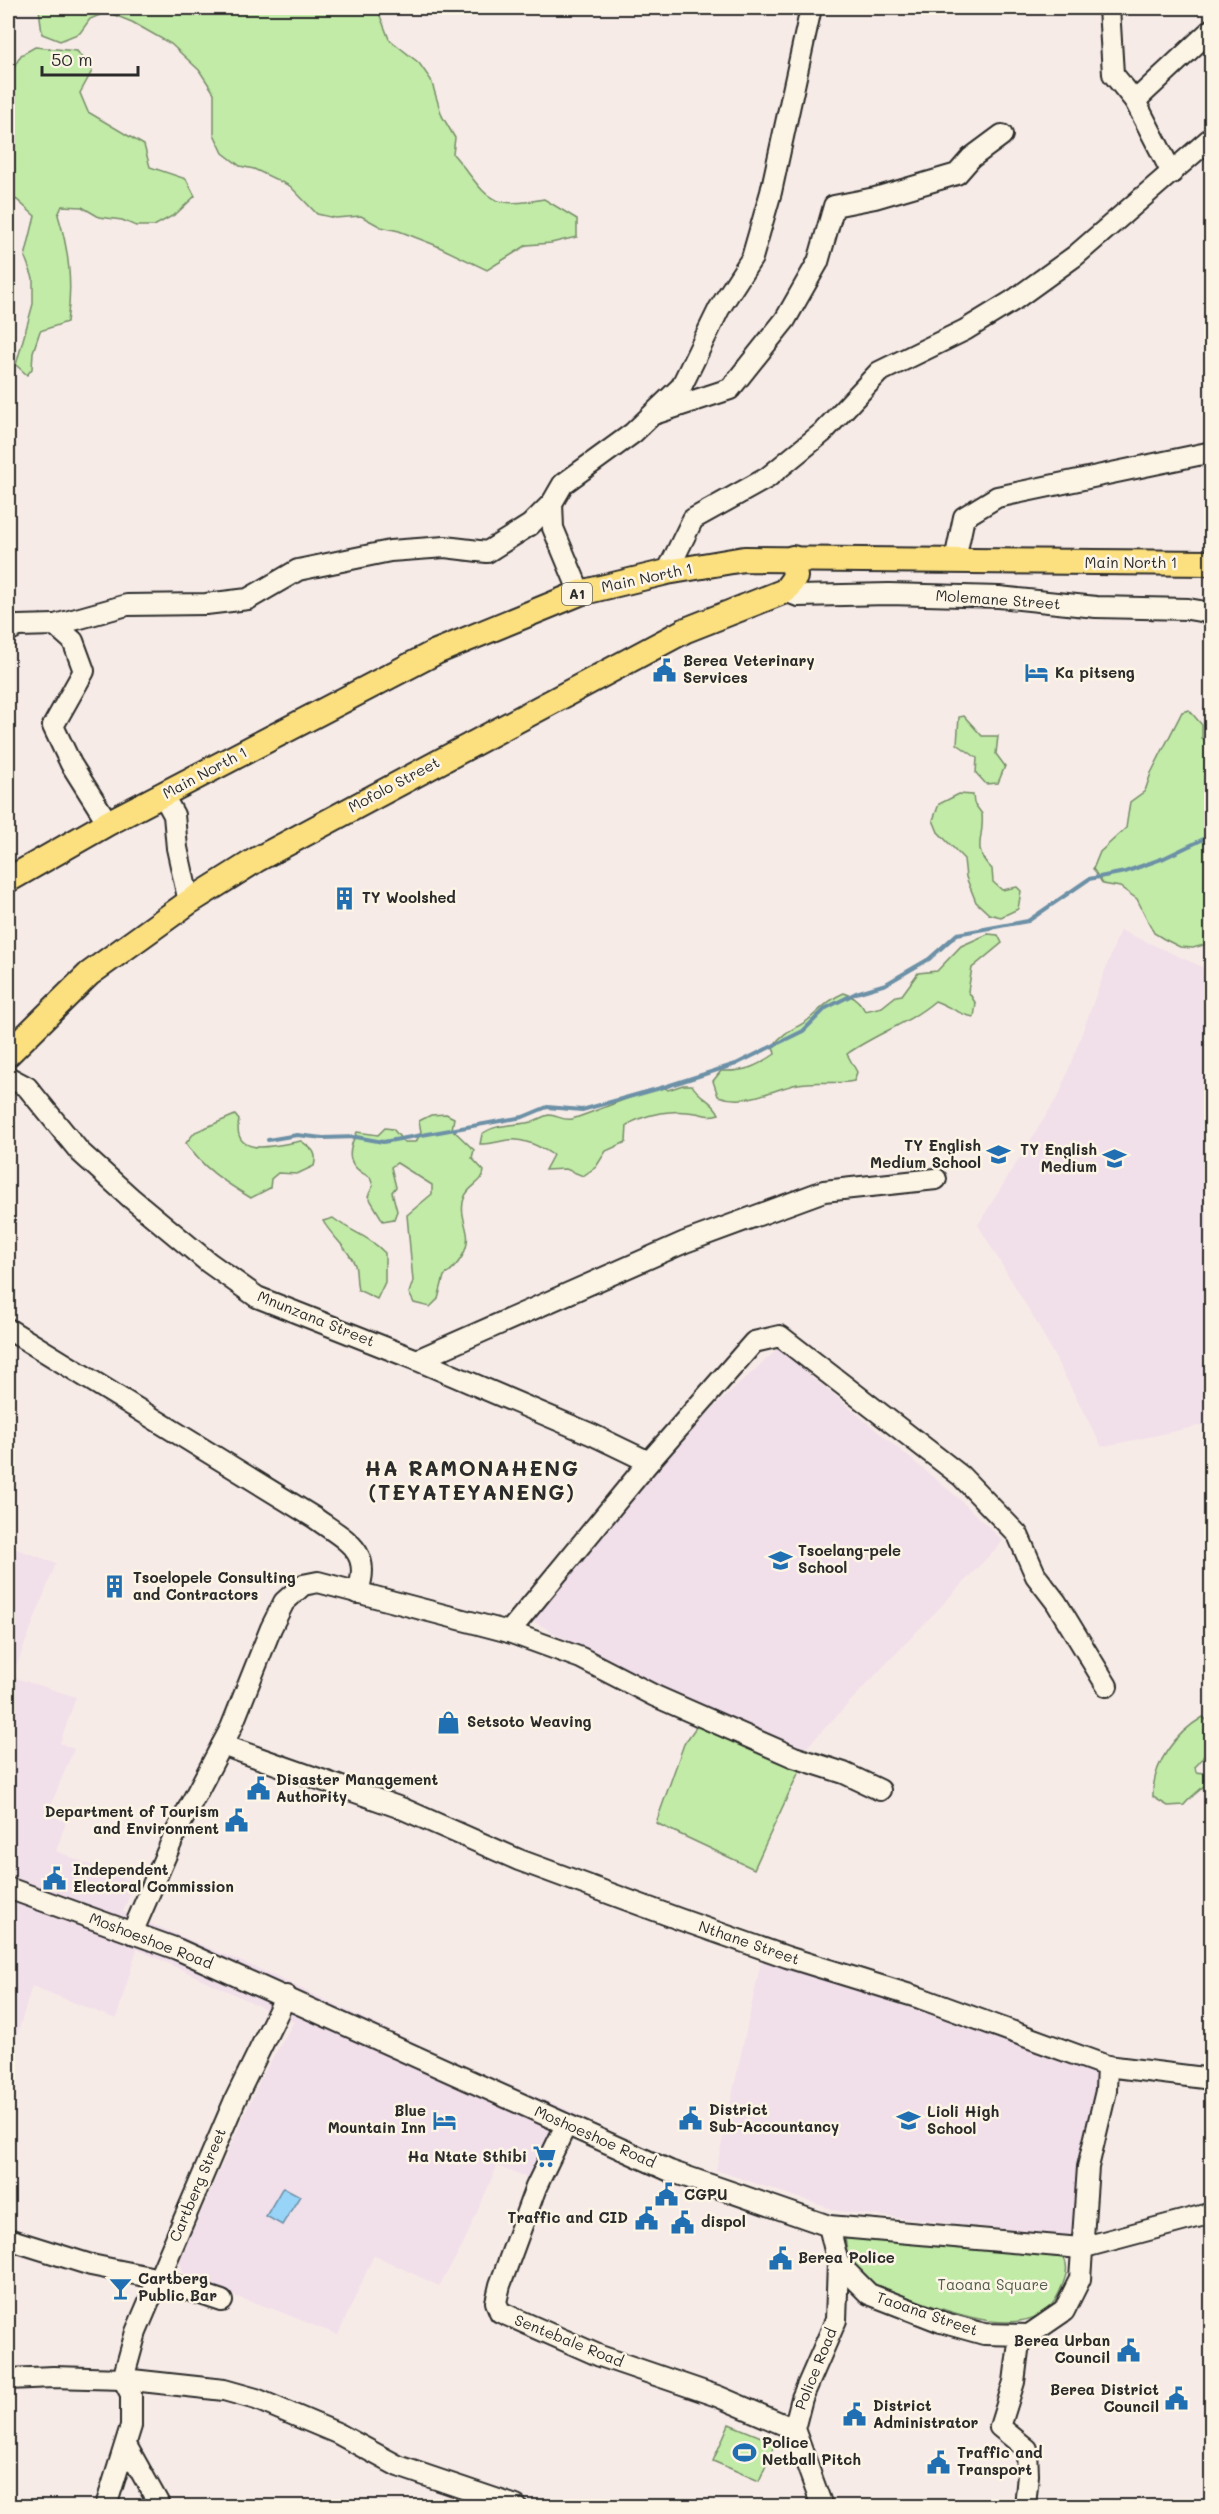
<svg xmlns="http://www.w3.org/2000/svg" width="1219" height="2514" viewBox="0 0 1219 2514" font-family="Mali,sans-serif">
	<rect width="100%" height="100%" fill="#f7ebe7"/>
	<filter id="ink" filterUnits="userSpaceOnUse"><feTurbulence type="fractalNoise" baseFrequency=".0167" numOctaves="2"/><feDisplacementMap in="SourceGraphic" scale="12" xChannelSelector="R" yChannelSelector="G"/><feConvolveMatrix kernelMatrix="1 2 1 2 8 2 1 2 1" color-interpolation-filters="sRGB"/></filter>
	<g filter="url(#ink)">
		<g fill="#f1dfea">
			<polygon points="1120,930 1211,971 1212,1423 1102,1447 1038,1325 978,1225 1060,1093"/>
			<polygon points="778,1349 957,1497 1003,1541 804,1750 643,1683 531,1620 558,1580 711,1410"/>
			<polygon points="8,1546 56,1563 12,1677 76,1697 60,1743 74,1749 47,1814 66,1822 56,1851 134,1883 123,1912 266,1972 456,2062 579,2115 549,2187 497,2166 463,2245 439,2286 374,2255 338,2335 271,2308 187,2281 179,2261 261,2078 294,2022 137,1949 116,2019 32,1986 8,2065"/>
			<polygon points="761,1962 774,1962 1100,2073 1070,2236 838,2211 716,2170"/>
		</g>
		<g fill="#c1eba7" stroke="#768b69" stroke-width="1.5">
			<path d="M39,8H377L389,39L419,63L431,80L442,116L455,138L453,154C488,195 485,211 544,199L577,219V237L551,243L527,245L487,270L435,245L399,231L381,227L361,216L335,218L317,214L290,186L254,169L240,166L223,153L214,134V93L199,70L171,44L132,22L107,12L90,19L80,33L60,41L42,34Z"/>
			<path d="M35,47L77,51L92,71L80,93L88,112L144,145L150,167L186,179L195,196L176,214L154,226H136L122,220L99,217L82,207L62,206L58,215C69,250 73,285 67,322L40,331L33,352L32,369L27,375L16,365L33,304V278L25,257L35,216L17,200L8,196V77L21,55Z"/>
			<polygon points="1189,710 1202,725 1202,738 1212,746 1211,943 1193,948 1180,947 1164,939 1154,933 1137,899 1120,887 1103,884 1093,869 1100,852 1126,828 1130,802 1145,791 1151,773 1182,712"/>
			<polygon points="964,716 982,736 998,736 996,754 1005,766 998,783 986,784 976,773 977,758 957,744 959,717"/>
			<path d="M959,794L973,795L974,803L982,814C985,838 970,848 992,869L993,882L1002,890L1017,887L1021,891L1018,909L1001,917L989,914L976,902L966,877L964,859L938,832L933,820L939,804Z"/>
			<path d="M988,934L998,935L1002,943L972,968L968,991L976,1004L974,1017C960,1015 949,1006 935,1001C908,1024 875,1034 847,1054L857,1072L854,1081C836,1085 816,1080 798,1084C770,1090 747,1106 718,1096L713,1081L721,1071C744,1072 756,1067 775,1054L773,1046C785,1030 794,1030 808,1020C820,1010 829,999 844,993C854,997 860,1001 865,1011L882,1007L896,996L902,995L918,973L937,971L961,946Z"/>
			<path d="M683,1085H692C699,1098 713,1100 719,1114C708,1117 706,1115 696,1113C673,1109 647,1113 627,1125L626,1142L606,1151L596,1167L583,1176L566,1169L545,1170L553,1155C541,1147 524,1138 508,1140C498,1141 491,1145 480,1144L482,1134C497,1123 514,1126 531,1122C537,1120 543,1116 549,1115C556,1115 564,1121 572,1119C603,1109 631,1095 664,1087L668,1090Z"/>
			<path d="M446,1114L454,1118L452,1129L474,1150L472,1158L484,1171C483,1183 470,1185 465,1196C459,1209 465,1221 467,1233C470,1250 457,1267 444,1276L438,1299L430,1307L414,1303L409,1293L413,1281L407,1215L432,1194V1185L397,1163L391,1167L396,1187L392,1192L397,1211L394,1219L383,1221L368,1196L373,1186L370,1177C347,1167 346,1153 357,1132L378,1135L385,1128L393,1129L404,1142H416L421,1132L419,1121L431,1115Z"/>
			<path d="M235,1115L239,1120C231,1160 278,1145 301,1141C312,1149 318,1152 314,1166L297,1174L278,1173L271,1179L270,1188L251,1198C226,1183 201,1167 186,1143L195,1132Z"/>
			<path d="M333,1218C351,1232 369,1236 385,1253V1282L377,1299L358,1290C356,1282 357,1273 355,1265C348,1248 332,1237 323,1221Z"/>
			<path d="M1203,1717L1211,1724C1212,1741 1208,1755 1195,1767L1196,1772L1204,1773L1210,1779C1202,1790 1192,1795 1184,1805L1168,1806L1153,1797C1152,1763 1176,1733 1203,1717Z"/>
			<polygon points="699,1723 801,1767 754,1869 656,1823 684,1744"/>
			<path d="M845,2236L972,2246L1064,2258C1070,2269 1064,2282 1059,2293C1036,2345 953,2314 914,2299C901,2295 886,2291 875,2285C865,2279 856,2268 848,2260Z"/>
			<polygon points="729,2424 776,2443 759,2481 713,2461"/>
		</g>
		<polygon fill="#97d4f8" stroke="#6c90a6" stroke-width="1.5" points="283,2187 300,2196 282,2225 266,2216"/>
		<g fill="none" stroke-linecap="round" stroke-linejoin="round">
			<polyline stroke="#6c90a6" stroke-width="4" points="268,1140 297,1135 323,1138 356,1137 383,1142 523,1117 547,1107 582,1110 664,1087 736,1064 803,1031 826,1008 856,993 886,984 910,970 929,959 957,934 1028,921 1089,879 1125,872 1164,858 1212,835"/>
			<defs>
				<g id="minor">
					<polyline points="1109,8 1113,74 1135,101 1172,173"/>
					<polyline points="1135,101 1212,29"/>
					<polyline points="657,413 730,389 785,320 818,262 834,206 875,198 957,174 971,158 1002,135"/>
					<polyline points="955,560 964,517 997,497 1212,452"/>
					<polyline points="667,572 693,519 767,478 822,433 879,372 965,330 1014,300 1075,256 1212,137"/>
					<polyline points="785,591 798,596 889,594 999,597 1096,607 1188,609 1212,613"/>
					<polyline points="580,593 553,528 552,503 563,484 633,433 681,387 719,309 752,258 771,192 811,8"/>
					<polyline points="55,625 127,605 206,604 248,599 298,570 390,551 445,547 487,552 530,525 552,503"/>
					<polyline points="8,631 18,626 55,625 73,641 84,671 53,726 71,764 108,823"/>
					<polyline points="163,795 174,815 177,848 189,902"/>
					<polyline points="8,1077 27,1087 80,1152 131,1198 208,1262 257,1297 417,1360 593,1435 649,1462"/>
					<path d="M8,1329L315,1518C345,1540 374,1551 357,1593"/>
					<polyline points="417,1360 685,1242 824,1191 936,1179"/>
					<polyline points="509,1632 649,1462 754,1342 780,1336 961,1476 1018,1535 1036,1576 1056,1602 1107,1686"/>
					<polyline points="222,1745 401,1808 519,1860 679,1919 787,1957 920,1998 1107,2066 1106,2091 1088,2167 1080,2279 1064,2311 1029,2335 984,2334 941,2322 869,2294 838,2263 829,2226"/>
					<polyline points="8,1888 177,1949 670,2171 829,2226 1081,2248 1212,2213"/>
					<polyline points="132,1933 175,1834 231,1728 271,1628 284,1602 303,1585 318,1582 509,1632 581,1658 655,1696 794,1757 844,1773 880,1790"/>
					<polyline points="1107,2066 1212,2079"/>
					<polyline points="566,2125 536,2187 500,2285 496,2302 500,2312 600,2356 717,2396 794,2429"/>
					<polyline points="8,2239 91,2265 150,2277 222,2301"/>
					<polyline points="1020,2335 1014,2382 1000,2427 1027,2449 1028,2475 1025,2506"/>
					<polyline points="8,2379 53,2377 123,2379 224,2390 256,2399 337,2433 398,2466 516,2506"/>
					<polyline points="126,2445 160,2506"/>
					<polyline points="106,2506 131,2426 131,2394 123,2379 136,2332 235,2100 286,1996"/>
					<polyline points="822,2506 794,2429 802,2398 836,2320 838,2263"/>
				</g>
				<g id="major">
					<polyline points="8,880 108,823 436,652 580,593 667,572 744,559 1212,563"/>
					<polyline points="8,1054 89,974 189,902 256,860 686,630 785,591 795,577 793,558"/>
				</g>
			</defs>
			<use href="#minor" stroke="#2b2b2b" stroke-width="24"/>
			<use href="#major" stroke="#2b2b2b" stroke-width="28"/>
			<use href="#minor" stroke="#fcf5e5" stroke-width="20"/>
			<use href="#major" stroke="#fce080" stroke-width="24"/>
		</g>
	</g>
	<defs>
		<symbol id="civic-bare" viewBox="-9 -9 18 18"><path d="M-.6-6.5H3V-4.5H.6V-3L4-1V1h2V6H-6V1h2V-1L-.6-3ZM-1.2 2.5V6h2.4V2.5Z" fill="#1f6fb2" stroke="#fcf5e5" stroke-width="2.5" paint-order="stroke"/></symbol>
		<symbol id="hotel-bare" viewBox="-9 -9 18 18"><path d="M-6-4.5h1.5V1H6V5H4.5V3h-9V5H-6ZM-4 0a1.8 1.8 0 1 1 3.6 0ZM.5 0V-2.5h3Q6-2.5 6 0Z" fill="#1f6fb2" stroke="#fcf5e5" stroke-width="2.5" paint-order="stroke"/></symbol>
		<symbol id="building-bare" viewBox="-9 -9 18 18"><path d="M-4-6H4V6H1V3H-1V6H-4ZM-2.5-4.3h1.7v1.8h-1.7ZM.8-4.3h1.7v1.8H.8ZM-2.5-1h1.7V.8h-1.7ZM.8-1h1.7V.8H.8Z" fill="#1f6fb2" stroke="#fcf5e5" stroke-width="2.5" paint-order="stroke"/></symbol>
		<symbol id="school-bare" viewBox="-9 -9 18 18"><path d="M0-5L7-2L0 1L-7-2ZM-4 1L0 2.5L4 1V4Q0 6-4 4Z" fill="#1f6fb2" stroke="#fcf5e5" stroke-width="2.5" paint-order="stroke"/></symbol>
		<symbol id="shop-bare" viewBox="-9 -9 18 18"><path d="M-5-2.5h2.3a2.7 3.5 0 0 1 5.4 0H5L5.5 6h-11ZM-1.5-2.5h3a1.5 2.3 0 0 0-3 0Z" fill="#1f6fb2" stroke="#fcf5e5" stroke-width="2.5" paint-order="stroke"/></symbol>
		<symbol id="supermarket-bare" viewBox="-9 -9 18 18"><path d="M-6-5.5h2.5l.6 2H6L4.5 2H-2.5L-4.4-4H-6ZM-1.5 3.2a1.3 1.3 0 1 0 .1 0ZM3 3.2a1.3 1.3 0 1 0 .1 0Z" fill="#1f6fb2" stroke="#fcf5e5" stroke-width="2.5" paint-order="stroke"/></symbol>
		<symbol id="bar-bare" viewBox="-9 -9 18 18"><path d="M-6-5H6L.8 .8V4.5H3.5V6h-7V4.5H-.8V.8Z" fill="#1f6fb2" stroke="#fcf5e5" stroke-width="2.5" paint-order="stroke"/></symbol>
		<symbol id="stadium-bare" viewBox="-9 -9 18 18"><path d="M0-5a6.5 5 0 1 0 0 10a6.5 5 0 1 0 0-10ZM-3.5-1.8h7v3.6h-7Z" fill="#1f6fb2" stroke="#fcf5e5" stroke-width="2.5" paint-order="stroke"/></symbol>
	</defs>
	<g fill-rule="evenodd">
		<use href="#civic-bare" x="648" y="654" width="33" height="33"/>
		<use href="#hotel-bare" x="1020" y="656" width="33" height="33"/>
		<use href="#building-bare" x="328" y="882" width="33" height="33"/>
		<use href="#school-bare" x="982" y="1138" width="33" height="33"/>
		<use href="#school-bare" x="1098" y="1142" width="33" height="33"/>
		<use href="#school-bare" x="764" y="1544" width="33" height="33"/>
		<use href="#building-bare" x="98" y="1570" width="33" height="33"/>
		<use href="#shop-bare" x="432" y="1706" width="33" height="33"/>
		<use href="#civic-bare" x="242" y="1772" width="33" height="33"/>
		<use href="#civic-bare" x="220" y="1804" width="33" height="33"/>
		<use href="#civic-bare" x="38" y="1862" width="33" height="33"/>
		<use href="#civic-bare" x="674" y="2102" width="33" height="33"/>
		<use href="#hotel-bare" x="428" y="2104" width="33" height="33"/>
		<use href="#school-bare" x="892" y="2104" width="33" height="33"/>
		<use href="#supermarket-bare" x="528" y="2140" width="33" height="33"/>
		<use href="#civic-bare" x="650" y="2178" width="33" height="33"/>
		<use href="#civic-bare" x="630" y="2202" width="33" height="33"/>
		<use href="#civic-bare" x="666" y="2206" width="33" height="33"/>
		<use href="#civic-bare" x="764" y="2242" width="33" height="33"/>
		<use href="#bar-bare" x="104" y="2272" width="33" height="33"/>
		<use href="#civic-bare" x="1112" y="2334" width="33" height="33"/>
		<use href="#civic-bare" x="1160" y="2382" width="33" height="33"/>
		<use href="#civic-bare" x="838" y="2398" width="33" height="33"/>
		<use href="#stadium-bare" x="728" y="2436" width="33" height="33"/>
		<use href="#civic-bare" x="922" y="2446" width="33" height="33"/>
	</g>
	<g text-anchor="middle" stroke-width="5" stroke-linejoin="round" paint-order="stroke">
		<rect fill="#fcf5e5" stroke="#6a6863" stroke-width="1.5" x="562" y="583" width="30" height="22" rx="4.5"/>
		<g font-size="14" font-weight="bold" fill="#2b2b2b">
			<text x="577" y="599">A1</text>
		</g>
		<g font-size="15" fill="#2b2b2b" stroke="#fcf5e5">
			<text x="1131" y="568">Main North 1</text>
			<text transform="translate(647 578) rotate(-12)" y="5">Main North 1</text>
			<text transform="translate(998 600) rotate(4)" y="5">Molemane Street</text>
			<text transform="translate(205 773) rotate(-28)" y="5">Main North 1</text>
			<text transform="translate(394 785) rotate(-28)" y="5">Mofolo Street</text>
			<text transform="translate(316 1319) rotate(22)" y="5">Mnunzana Street</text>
			<text transform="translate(151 1941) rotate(21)" y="5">Moshoeshoe Road</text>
			<text transform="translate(749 1943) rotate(19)" y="5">Nthane Street</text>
			<text transform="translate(595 2137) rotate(24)" y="5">Moshoeshoe Road</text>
			<text transform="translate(198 2185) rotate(-67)" y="5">Cartberg Street</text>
			<text transform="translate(927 2314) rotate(19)" y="5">Taoana Street</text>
			<text transform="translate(569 2341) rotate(22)" y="5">Sentebale Road</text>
			<text transform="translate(816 2369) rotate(-68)" y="5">Police Road</text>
		</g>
		<g font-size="15" font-weight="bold" fill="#2b2b2b" stroke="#fcf5e5" text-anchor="start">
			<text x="683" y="666">Berea Veterinary<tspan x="683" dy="17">Services</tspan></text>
			<text x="1055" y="678">Ka pitseng</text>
			<text x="362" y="903">TY Woolshed</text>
			<text x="981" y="1151" text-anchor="end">TY English<tspan x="981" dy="17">Medium School</tspan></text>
			<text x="1097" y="1155" text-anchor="end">TY English<tspan x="1097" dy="17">Medium</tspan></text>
			<text x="798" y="1556">Tsoelang-pele<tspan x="798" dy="17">School</tspan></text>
			<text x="133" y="1583">Tsoelopele Consulting<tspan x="133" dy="17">and Contractors</tspan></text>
			<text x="467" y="1727">Setsoto Weaving</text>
			<text x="276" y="1785">Disaster Management<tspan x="276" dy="17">Authority</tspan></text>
			<text x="219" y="1817" text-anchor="end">Department of Tourism<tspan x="219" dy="17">and Environment</tspan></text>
			<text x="73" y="1875">Independent<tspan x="73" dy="17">Electoral Commission</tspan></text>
			<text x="709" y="2115">District<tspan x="709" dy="17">Sub-Accountancy</tspan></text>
			<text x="426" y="2116" text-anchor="end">Blue<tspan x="426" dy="17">Mountain Inn</tspan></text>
			<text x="927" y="2117">Lioli High<tspan x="927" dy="17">School</tspan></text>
			<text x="527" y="2162" text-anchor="end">Ha Ntate Sthibi</text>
			<text x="684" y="2200">CGPU</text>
			<text x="628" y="2223" text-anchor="end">Traffic and CID</text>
			<text x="701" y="2227">dispol</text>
			<text x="798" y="2263">Berea Police</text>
			<text x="138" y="2284">Cartberg<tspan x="138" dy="17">Public Bar</tspan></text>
			<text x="1110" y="2346" text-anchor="end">Berea Urban<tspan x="1110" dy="17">Council</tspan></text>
			<text x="1159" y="2395" text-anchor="end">Berea District<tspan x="1159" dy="17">Council</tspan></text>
			<text x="873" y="2411">District<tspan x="873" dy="17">Administrator</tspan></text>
			<text x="762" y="2448">Police<tspan x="762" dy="17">Netball Pitch</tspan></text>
			<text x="957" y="2458">Traffic and<tspan x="957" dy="17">Transport</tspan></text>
		</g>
		<g font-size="15" fill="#505b4a" stroke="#fcf5e5">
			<text x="993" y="2290">Taoana Square</text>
		</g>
		<g font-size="21" font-weight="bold" letter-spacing="1.5" fill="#2b2b2b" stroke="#fcf5e5">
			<text x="472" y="1476">HA RAMONAHENG<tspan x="472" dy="24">(TEYATEYANENG)</tspan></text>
		</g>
	</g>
	<rect width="1219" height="2514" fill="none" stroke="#fcf5e5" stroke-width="30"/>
	<rect x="15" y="15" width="1189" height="2484" fill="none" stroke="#2b2b2b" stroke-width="2" filter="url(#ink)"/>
	<path d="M42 66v9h96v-9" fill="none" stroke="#2b2b2b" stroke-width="3"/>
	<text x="51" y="66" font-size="18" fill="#2b2b2b" stroke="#fcf5e5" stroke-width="4.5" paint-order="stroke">50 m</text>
</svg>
